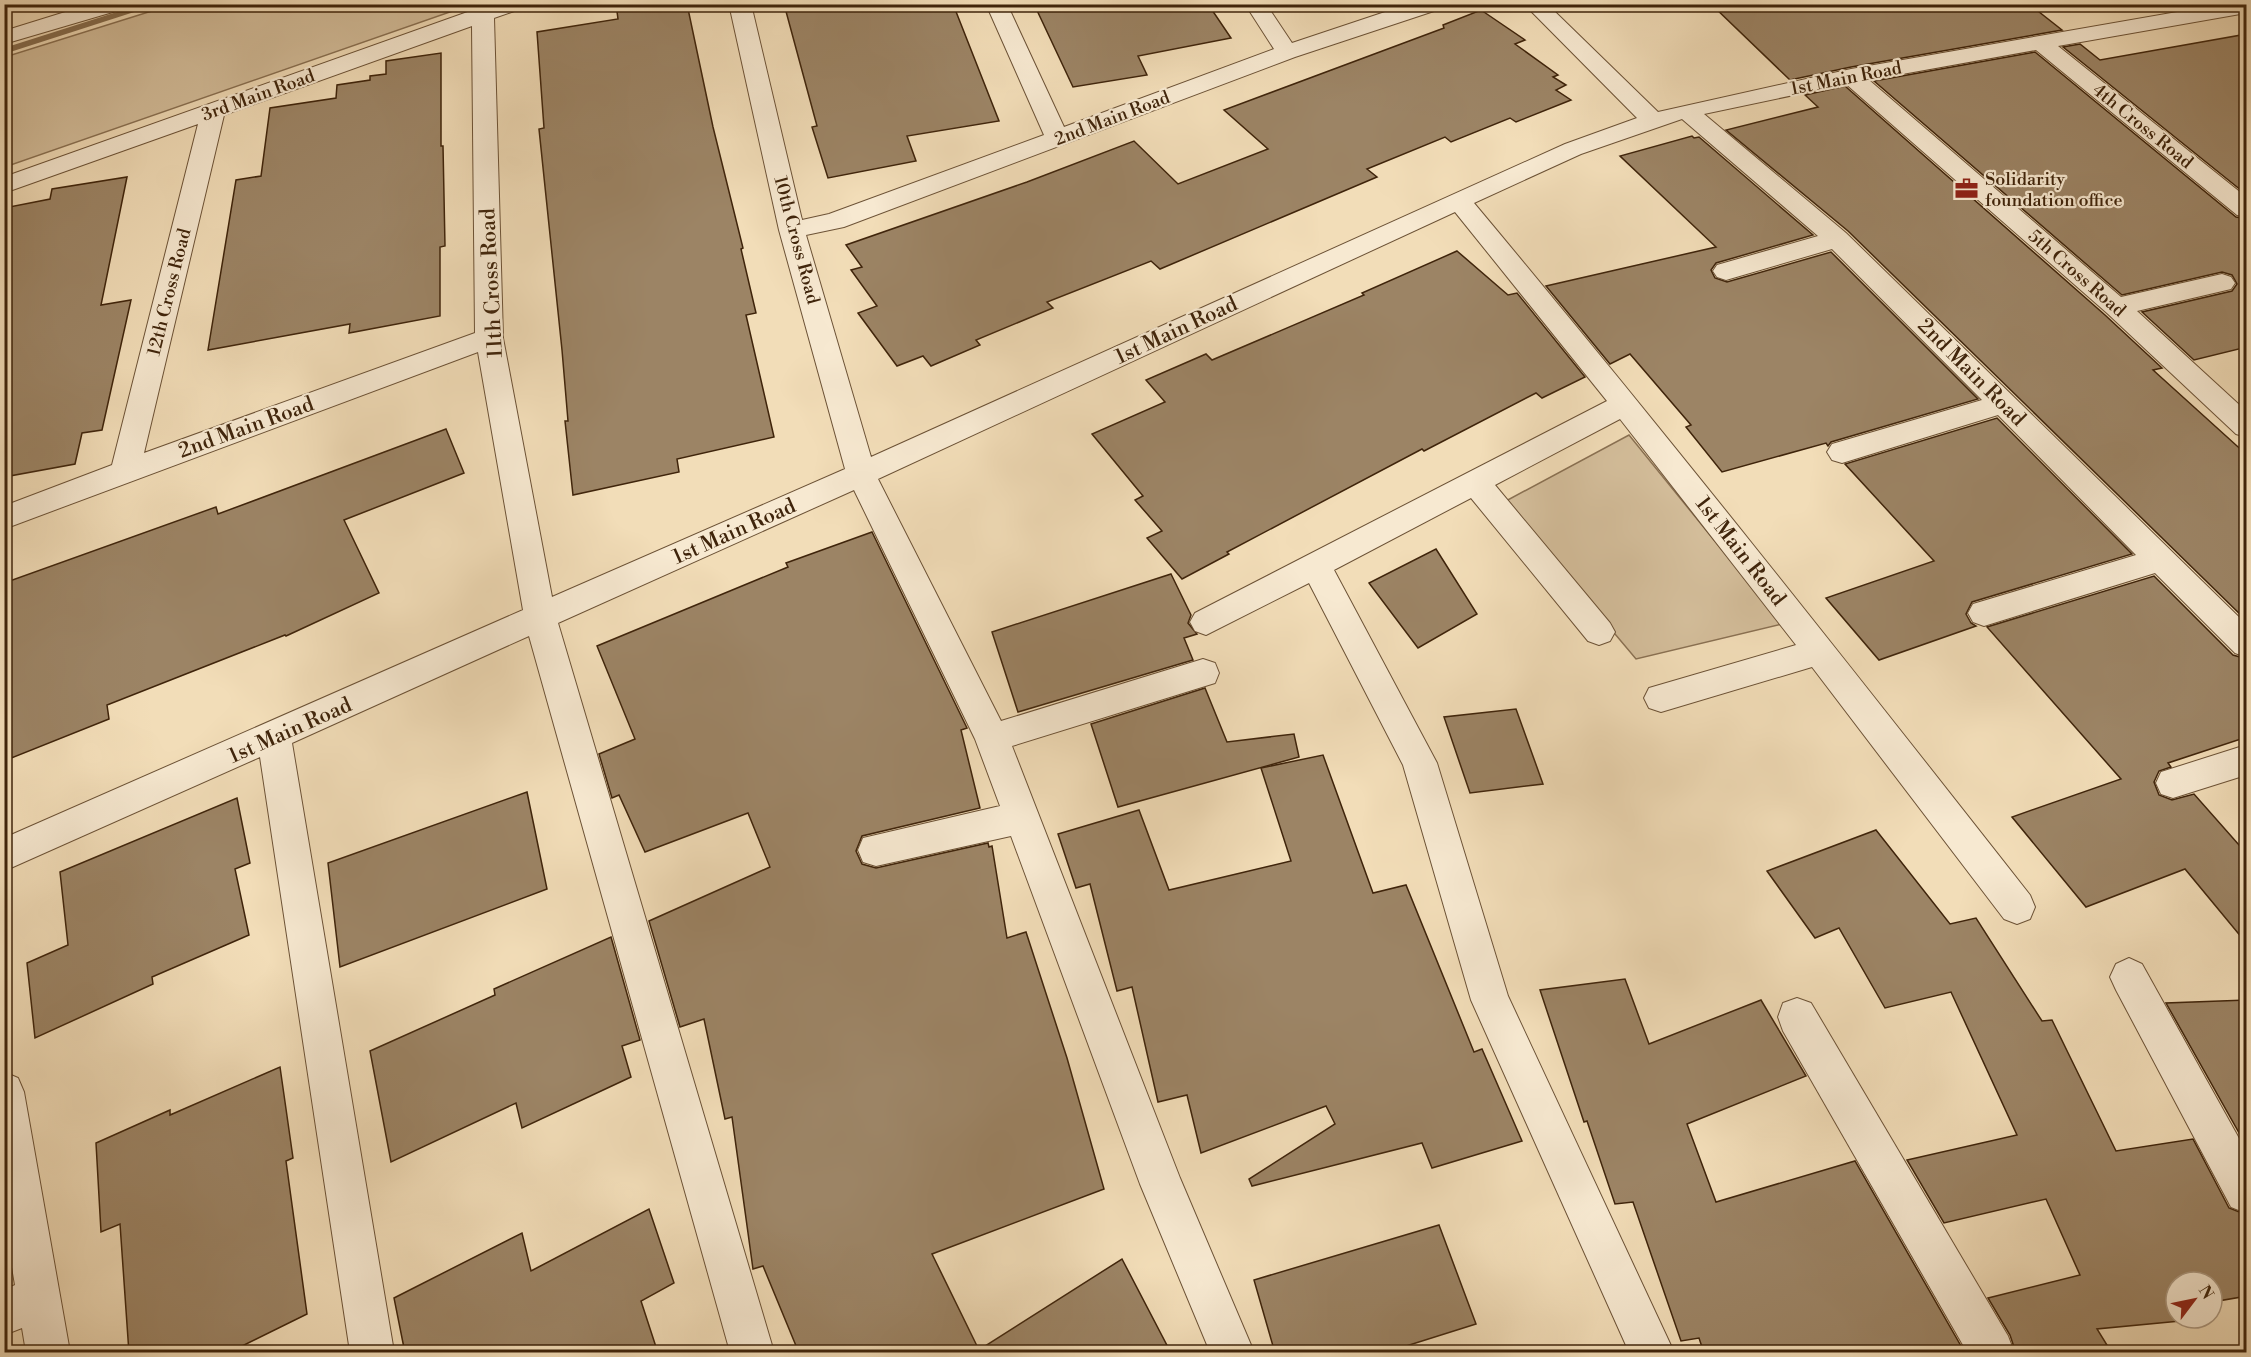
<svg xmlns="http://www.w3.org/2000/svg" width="2251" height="1357" viewBox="0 0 2251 1357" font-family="'Libre Bodoni',serif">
	<rect width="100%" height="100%" fill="#f2ddb8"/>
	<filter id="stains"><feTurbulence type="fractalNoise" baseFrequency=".00333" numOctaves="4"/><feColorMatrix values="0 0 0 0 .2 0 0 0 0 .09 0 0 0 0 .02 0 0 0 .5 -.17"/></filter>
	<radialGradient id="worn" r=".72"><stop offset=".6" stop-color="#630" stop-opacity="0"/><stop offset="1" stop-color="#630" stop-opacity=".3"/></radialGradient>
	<g fill="#d4be9b" stroke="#8a7153" stroke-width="1.5">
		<polygon points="174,4 470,4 470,5 5,167 5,57"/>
		<polygon points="1629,435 1782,624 1636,659 1504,502"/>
	</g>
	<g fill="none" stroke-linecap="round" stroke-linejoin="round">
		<polygon fill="#866d4f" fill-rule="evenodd" points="142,4 159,4 4,54 4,48"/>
	</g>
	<g fill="#9c8465" stroke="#3f240b" stroke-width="1.5">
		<polygon points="616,4 687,4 713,127 743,248 741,249 756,313 746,315 774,437 677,459 679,472 573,495 565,421 568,421 562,350 539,129 544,128 537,32 618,19"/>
		<polygon points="784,4 953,4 999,121 907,136 916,161 828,178 812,127 817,126"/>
		<polygon points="1034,4 1208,4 1231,38 1138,56 1147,75 1073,87"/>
		<polygon points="1711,4 2029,4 2062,30 1851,67 1790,80"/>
		<polygon points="1481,10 1525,40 1515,44 1558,75 1553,77 1566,85 1556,90 1571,100 1516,122 1510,118 1451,142 1445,137 1367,169 1377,177 1160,269 1151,261 1047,302 1053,308 976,340 980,345 931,366 923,356 897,366 858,313 877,306 851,270 862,267 846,245 1027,182 1134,141 1178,184 1268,149 1224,110 1444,28 1443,25"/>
		<polygon points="2247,34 2247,195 2063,47 2080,44 2100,60"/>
		<polygon points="2035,52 2236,217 2247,219 2247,347 2194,360 2142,312 2232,291 2237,284 2232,275 2222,272 2122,295 1874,81"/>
		<polygon points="441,53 441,146 443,146 445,246 440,247 440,316 349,333 350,324 208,350 236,180 261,176 270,108 336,98 337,85 370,80 370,76 386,74 386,61"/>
		<polygon points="1845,86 2105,315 2162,368 2153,370 2247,455 2247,621 1848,231 1726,130 1818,107 1805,95"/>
		<polygon points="1692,136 1694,138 1699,137 1813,235 1716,263 1711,270 1715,278 1727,282 1831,252 1978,399 1831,442 1828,446 1826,443 1722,472 1686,427 1691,425 1630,354 1610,364 1546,286 1716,247 1620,156"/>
		<polygon points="127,177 101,305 131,300 102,430 82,433 75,464 4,477 4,208 50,199 52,189"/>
		<polygon points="1457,251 1508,295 1517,293 1585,377 1542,398 1536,393 1424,451 1422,449 1227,552 1229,554 1182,579 1147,538 1162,531 1135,500 1143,496 1092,434 1165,402 1146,380 1206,354 1212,360 1364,295 1362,293"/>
		<polygon points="1997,418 2132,554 1972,602 1966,614 1971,623 1976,626 1879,660 1826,598 1934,561 1845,464"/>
		<polygon points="446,429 464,473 344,520 379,593 286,636 285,635 107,705 109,719 4,761 4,583 216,507 218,514"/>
		<polygon points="872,532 967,728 961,730 980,808 862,836 856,851 862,864 876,868 988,843 989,847 992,846 1007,938 1026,932 1067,1058 1104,1189 932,1254 979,1350 1122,1259 1171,1353 799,1353 763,1266 753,1269 732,1117 725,1119 704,1019 680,1027 649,921 770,867 748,813 645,852 619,795 612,798 599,754 635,739 597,646 788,567 786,563"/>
		<polygon points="1436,549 1477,614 1418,648 1369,583"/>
		<polygon points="1171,574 1191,615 1188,623 1197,634 1184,638 1193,660 1018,712 992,632"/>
		<polygon points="2154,576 2233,655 2247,659 2247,737 2168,763 2171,767 2159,771 2154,782 2159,795 2172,800 2194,794 2247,854 2247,944 2185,869 2086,907 2012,817 2121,779 1987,627"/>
		<polygon points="1205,688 1227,742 1294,734 1299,757 1118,807 1091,724"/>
		<polygon points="1516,709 1543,784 1470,793 1444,717"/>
		<polygon points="1323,755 1373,893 1406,885 1474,1052 1482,1049 1522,1141 1432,1168 1422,1143 1252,1186 1249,1179 1335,1124 1326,1106 1201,1153 1187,1095 1158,1102 1132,987 1117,991 1090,884 1076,888 1058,834 1139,810 1169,890 1291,861 1261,768"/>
		<polygon points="527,792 547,889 340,967 328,863"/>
		<polygon points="237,798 250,863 235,869 249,935 152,977 153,984 35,1038 27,963 68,945 60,872"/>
		<polygon points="1876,830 1950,924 1976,918 2042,1021 2052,1020 2116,1151 2193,1139 2229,1208 2247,1215 2247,1296 2212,1302 2212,1282 2176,1282 2176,1318 2191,1320 2097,1329 2107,1345 2078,1353 2016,1353 2010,1335 1988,1298 2080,1275 2046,1199 1944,1223 1907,1160 2017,1135 1951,992 1885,1008 1839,928 1815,938 1767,871"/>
		<polygon points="611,937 640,1040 622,1046 631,1077 522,1128 516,1103 391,1162 370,1051 495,995 494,989"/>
		<polygon points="1625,979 1649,1044 1761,1000 1806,1076 1687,1124 1716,1202 1855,1161 1965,1353 1704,1353 1699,1338 1681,1341 1633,1202 1615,1204 1587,1121 1584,1122 1540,990"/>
		<polygon points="2247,1000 2247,1147 2166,1003"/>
		<polygon points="280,1067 293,1158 286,1161 307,1314 228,1353 129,1353 120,1224 101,1232 96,1143 170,1110 170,1115"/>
		<polygon points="649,1209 674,1283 641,1301 658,1353 405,1353 394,1298 522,1233 531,1271"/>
		<polygon points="1439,1225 1476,1324 1384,1353 1275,1353 1254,1280"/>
	</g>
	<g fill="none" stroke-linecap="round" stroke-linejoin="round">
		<defs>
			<g id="minor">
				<polygon points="91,4 125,4 123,9 4,44 4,31"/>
				<path d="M490,4H522L520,9L494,18L503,338L552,597L845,469L779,230L729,4H751L802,220L829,214L1044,135L986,4H1007L1064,127L1274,49L1245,4H1266L1292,43L1409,4H1442L1440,9L1295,57L844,227L806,235L871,457L1565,144L1637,118L1524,4H1547L1658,112L1851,69L2223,4H2246V13L2058,46L2246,197V217L2237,215L2036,50L1869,80L2121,297L2222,274L2231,277L2235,283L2231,289L2137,311L2246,411V437L2236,434L2107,313L1846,84L1704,114L1846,233L2246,624V657L2235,653L2155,573L1984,626L1973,622L1968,613L1973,604L2136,555L1998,415L1842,463L1832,460L1827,452L1832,444L1982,400L1832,249L1726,280L1717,277L1713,271L1717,265L1818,236L1682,119L1581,154L1474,203C1664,430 1847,662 2030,895L2035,907L2030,919L2017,924L2004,919L1812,667L1661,712L1649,708L1644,698L1649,688L1796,645L1620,419L1495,485L1610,623L1615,632L1610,641L1599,645L1588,641L1471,498L1334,570L1437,763L1508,996L1674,1352H1629L1471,1000L1403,765L1309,583L1206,635L1195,631L1190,622L1195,613L1607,401L1455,212L878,479L1001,721L1203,659L1215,663L1219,673L1215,683L1012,746L1180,1178L1254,1352H1210L1140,1184L1011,836L876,866L863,862L858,850L863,838L1000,806L975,739L854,490L558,623L774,1352H730L529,636L292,743L394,1352H350L260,757L4,871V838L523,610L478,352L4,529V506L112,465L198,124L4,193V177ZM472,26L475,333L144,453L224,115Z"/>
				<polygon points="2246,745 2246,775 2173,798 2161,794 2156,783 2161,772"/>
				<polygon points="2129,958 2142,964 2246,1151 2246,1213 2231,1207 2116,990 2110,977 2116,964"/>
				<polygon points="1797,998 1811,1003 2008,1336 2014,1352 1967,1352 1783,1031 1778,1017 1783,1003"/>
				<polygon points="4,1072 18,1078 24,1092 70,1352 26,1352 22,1328 4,1335 4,1290 15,1285 4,1220"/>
			</g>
		</defs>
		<use href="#minor" stroke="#6c5236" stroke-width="2"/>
		<use href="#minor" fill="#f7e9d1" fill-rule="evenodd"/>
	</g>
	<defs>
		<symbol id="office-bare" viewBox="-9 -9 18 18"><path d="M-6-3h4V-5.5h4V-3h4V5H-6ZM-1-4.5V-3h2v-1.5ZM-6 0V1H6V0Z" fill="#8f2418" stroke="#f7e9d1" stroke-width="2.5" paint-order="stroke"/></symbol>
	</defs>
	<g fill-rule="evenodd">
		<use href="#office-bare" x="1950" y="172" width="33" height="33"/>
	</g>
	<g text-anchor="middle" stroke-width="4.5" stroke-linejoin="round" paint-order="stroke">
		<g font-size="18" fill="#3f240b" stroke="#f7e9d1">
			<text transform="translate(1846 78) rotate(-11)" y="6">1st Main Road</text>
			<text transform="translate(258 95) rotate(-20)" y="6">3rd Main Road</text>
			<text transform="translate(1112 118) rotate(-21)" y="6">2nd Main Road</text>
			<text transform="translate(2143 126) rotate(39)" y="6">4th Cross Road</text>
			<text transform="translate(797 240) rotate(75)" y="6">10th Cross Road</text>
			<text transform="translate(2077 273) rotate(41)" y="6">5th Cross Road</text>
			<text transform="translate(169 292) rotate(-76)" y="6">12th Cross Road</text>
		</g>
		<g font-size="18" fill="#3f240b" stroke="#f7e9d1" text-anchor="start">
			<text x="1985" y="185">Solidarity<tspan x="1985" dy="21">foundation office</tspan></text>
		</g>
		<g font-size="21" fill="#3f240b" stroke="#f7e9d1">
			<text transform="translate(491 283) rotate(-93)" y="7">11th Cross Road</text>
			<text transform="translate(1176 330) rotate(-25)" y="7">1st Main Road</text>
			<text transform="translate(1972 372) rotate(45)" y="7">2nd Main Road</text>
			<text transform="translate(246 427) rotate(-20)" y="7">2nd Main Road</text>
			<text transform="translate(734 531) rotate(-24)" y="7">1st Main Road</text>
			<text transform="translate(1741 551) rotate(52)" y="7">1st Main Road</text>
			<text transform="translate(290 730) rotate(-24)" y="7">1st Main Road</text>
		</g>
	</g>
	<rect width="2251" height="1357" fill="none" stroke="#f2ddb8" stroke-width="24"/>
	<rect x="6" y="6" width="2239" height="1345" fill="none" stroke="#3f240b" stroke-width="3"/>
	<rect x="12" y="12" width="2227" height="1333" fill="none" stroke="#3f240b" stroke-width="1.5"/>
	<g transform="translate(2194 1300) rotate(58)"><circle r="28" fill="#f7e9d1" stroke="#ad9a82" stroke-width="1.5"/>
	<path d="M0-4.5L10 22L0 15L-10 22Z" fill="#8f2418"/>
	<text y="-9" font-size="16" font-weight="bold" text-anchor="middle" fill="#3f240b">N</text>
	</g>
	<rect width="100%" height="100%" filter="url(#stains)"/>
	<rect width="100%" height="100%" fill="url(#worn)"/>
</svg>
